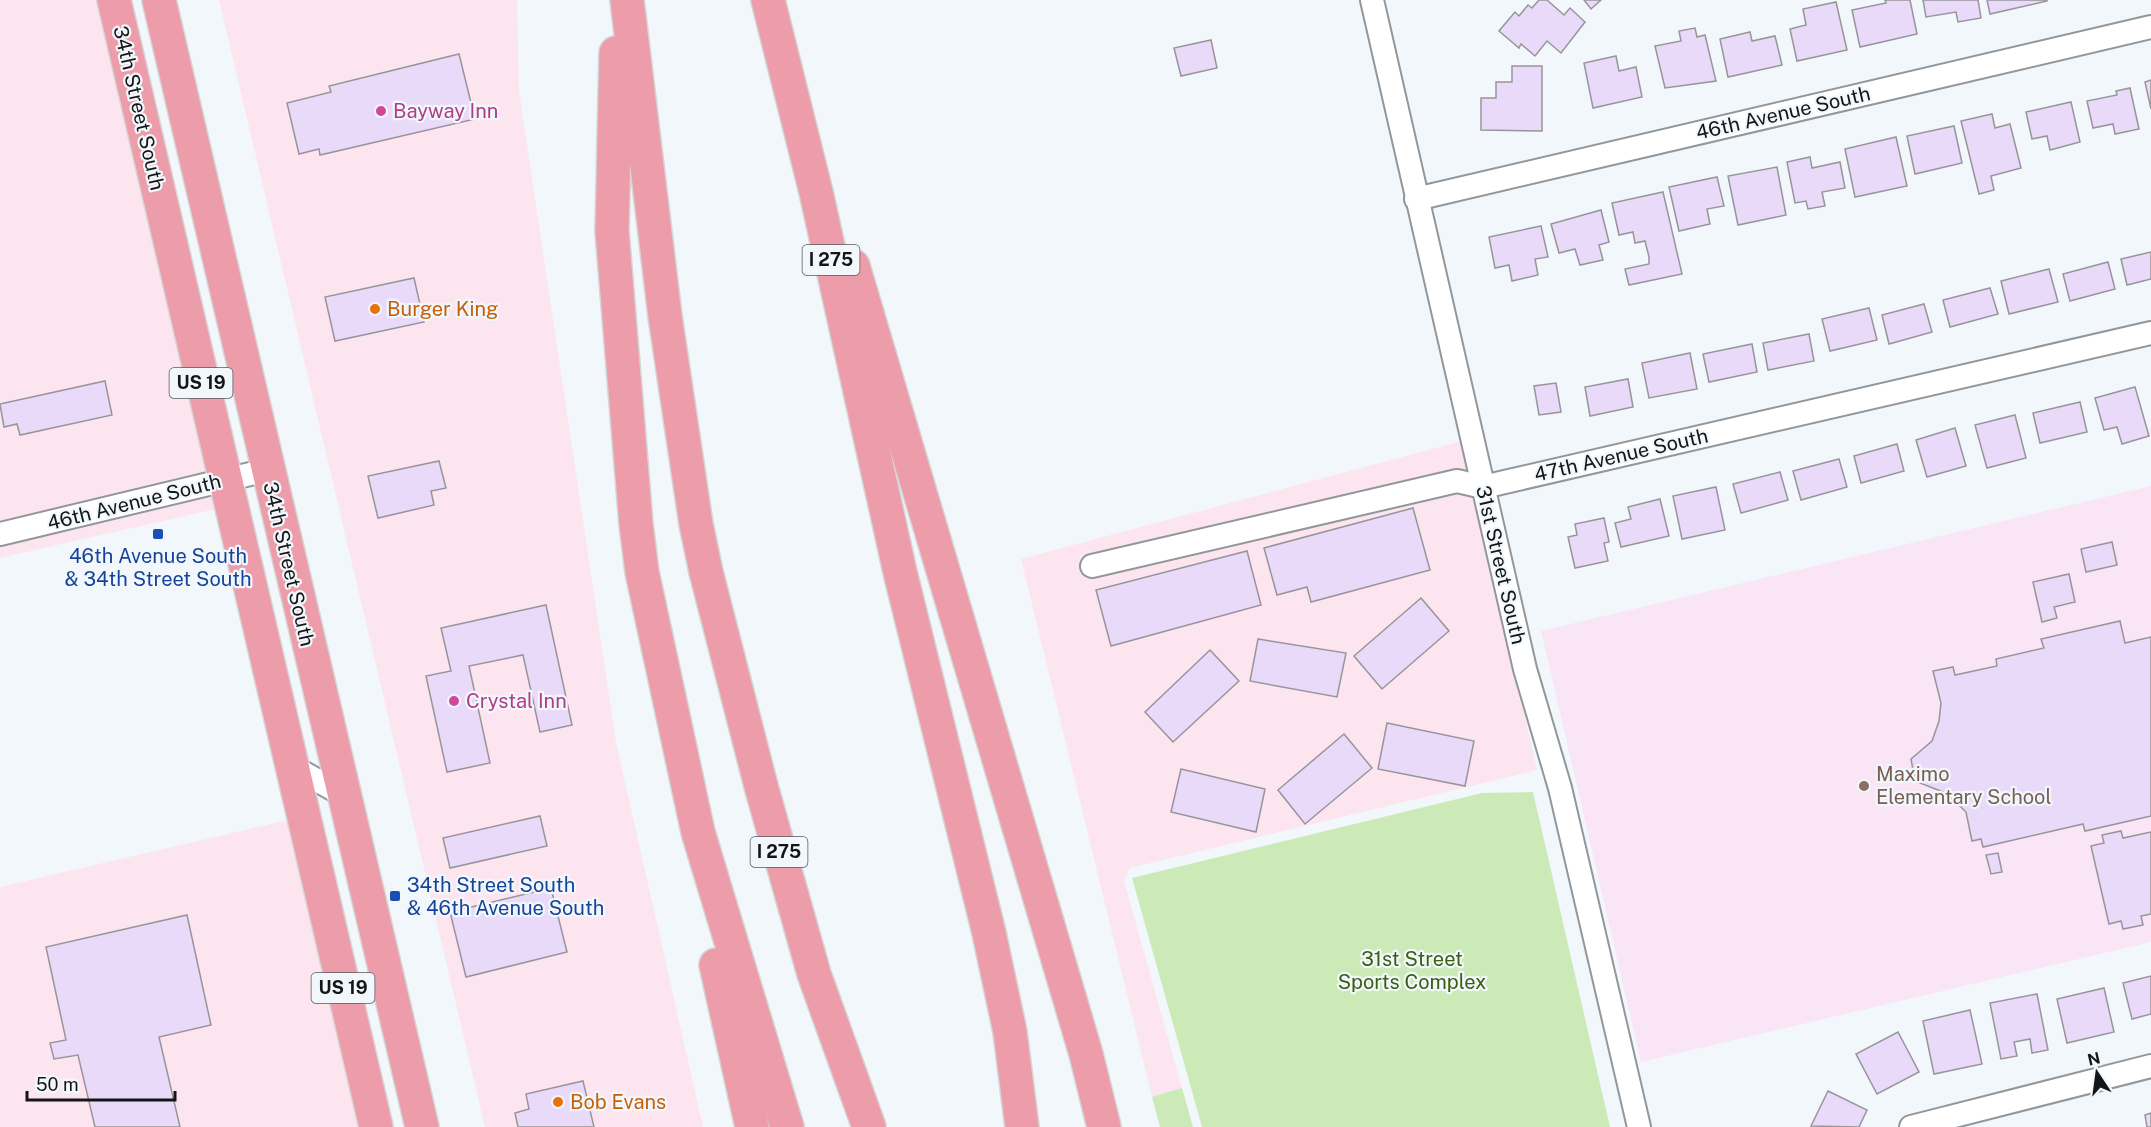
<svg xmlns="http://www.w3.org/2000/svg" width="2151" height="1127" viewBox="0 0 2151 1127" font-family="'Public Sans',sans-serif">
	<rect width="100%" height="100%" fill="#f2f7fc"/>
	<g fill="#fde5f0">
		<polygon points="0,0 101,0 211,471 0,522"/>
		<polygon points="219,0 517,0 519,91 616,742 703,1127 485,1127"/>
		<polygon points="1462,441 1469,472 1454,469 1080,557 1085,579 1457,492 1475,497 1537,770 1130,868 1124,881 1182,1088 1152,1097 1021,559"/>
		<polygon points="216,493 220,508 0,558 0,546"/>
		<polygon points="292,819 365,1127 0,1127 0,887"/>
	</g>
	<polygon fill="#f9e5f6" points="2151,486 2151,942 1641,1062 1541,631"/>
	<g fill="#cceab8">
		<polygon points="1533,792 1610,1127 1202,1127 1132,878 1482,793"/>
		<polygon points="1182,1088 1193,1127 1160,1127 1152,1097"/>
	</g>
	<g fill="#eadafa" stroke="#97959a" stroke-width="1.5">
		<polygon points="1539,0 1547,0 1564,15 1570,8 1585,22 1561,53 1547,41 1535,56 1521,44 1519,48 1499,31 1515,12 1519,16 1528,5 1532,8"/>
		<polygon points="1584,0 1601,0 1591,9"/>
		<polygon points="1885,0 1910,0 1917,34 1860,47 1852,10 1886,3"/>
		<polygon points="1923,0 1978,0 1981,18 1958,22 1956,12 1926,17"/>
		<polygon points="1987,0 2047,0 2047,1 1990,14"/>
		<polygon points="1836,2 1847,50 1797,61 1790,29 1806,25 1803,9"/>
		<polygon points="1695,28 1697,37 1705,35 1716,81 1665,88 1655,46 1681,41 1679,31"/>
		<polygon points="1750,32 1752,41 1775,36 1782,65 1728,77 1720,39"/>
		<polygon points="1211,40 1217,68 1181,76 1174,48"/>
		<polygon points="459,54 475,119 320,155 319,149 299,154 287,103 331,92 329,86"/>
		<polygon points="1616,56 1619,71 1636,67 1642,97 1593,108 1584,63"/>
		<polygon points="1512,66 1542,66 1542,131 1481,130 1481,98 1496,98 1496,82 1512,82"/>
		<polygon points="2151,80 2151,109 2145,82"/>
		<polygon points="2130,88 2139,129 2115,134 2113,124 2093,128 2087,101 2117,95 2116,91"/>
		<polygon points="2071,102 2080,142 2050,150 2047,136 2032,139 2026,112"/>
		<polygon points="1992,114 1995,128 2010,124 2021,168 1991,176 1994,190 1979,194 1961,121"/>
		<polygon points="1954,126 1962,163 1915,174 1907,136"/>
		<polygon points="1896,137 1907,186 1855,197 1845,149"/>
		<polygon points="1810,157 1812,168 1840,162 1845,188 1822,192 1825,206 1808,209 1806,201 1795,203 1787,162"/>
		<polygon points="1777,167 1786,215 1738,225 1728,176"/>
		<polygon points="1717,177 1724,206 1707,209 1710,224 1679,231 1669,187"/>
		<polygon points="1663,192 1682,274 1629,285 1625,269 1649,264 1649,257 1645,241 1635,243 1633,232 1619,235 1612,203"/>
		<polygon points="1601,210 1609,242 1599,245 1603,260 1580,265 1575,249 1559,253 1551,224"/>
		<polygon points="1541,226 1548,257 1535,259 1538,275 1512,281 1509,265 1495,268 1489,237"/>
		<polygon points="2151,252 2151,279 2127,285 2121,259"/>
		<polygon points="2108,262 2115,289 2070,301 2063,274"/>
		<polygon points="2049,269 2058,302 2009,314 2001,281"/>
		<polygon points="414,278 424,322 335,341 325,297"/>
		<polygon points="1990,288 1998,314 1950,327 1943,300"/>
		<polygon points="1924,304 1932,332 1889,344 1882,315"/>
		<polygon points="1869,308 1877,340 1830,351 1822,319"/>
		<polygon points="1809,334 1814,361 1768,370 1763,343"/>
		<polygon points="1752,344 1757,372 1709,382 1703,354"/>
		<polygon points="1690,353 1697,389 1649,398 1642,363"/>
		<polygon points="1628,379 1633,407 1590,416 1585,387"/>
		<polygon points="105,381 112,415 20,435 17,424 4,427 0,404"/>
		<polygon points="1556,383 1561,412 1539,415 1534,386"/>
		<polygon points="2135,387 2149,436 2122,444 2117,427 2104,430 2095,398"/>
		<polygon points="2080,402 2087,432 2040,443 2033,413"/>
		<polygon points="2015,415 2026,458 1987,468 1975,425"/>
		<polygon points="1955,428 1966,466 1927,477 1916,440"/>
		<polygon points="1897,444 1904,471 1861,483 1854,456"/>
		<polygon points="1839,459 1847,487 1801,500 1793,471"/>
		<polygon points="439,461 446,488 431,491 434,505 378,518 368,476"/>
		<polygon points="1780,472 1788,500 1741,513 1733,484"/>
		<polygon points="1716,487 1725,530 1682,539 1673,496"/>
		<polygon points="1660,499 1669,536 1621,547 1615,523 1631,519 1628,507"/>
		<polygon points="1413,508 1430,570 1311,602 1307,587 1277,595 1264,548"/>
		<polygon points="1604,518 1609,542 1604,543 1608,561 1575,568 1568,537 1577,535 1575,524"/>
		<polygon points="2112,542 2117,565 2086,572 2081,549"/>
		<polygon points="1247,551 1261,605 1111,646 1096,590"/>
		<polygon points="2069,574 2075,602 2054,607 2057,618 2042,622 2033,582"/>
		<polygon points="1421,598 1449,631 1382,689 1354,656"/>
		<polygon points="546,605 572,725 540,732 523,655 469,666 490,763 447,772 426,676 451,671 441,628"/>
		<polygon points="2120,621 2125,643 2151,637 2151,816 2085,831 2083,824 1983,847 1981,839 1972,841 1966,812 1956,802 1943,792 1915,781 1911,759 1932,741 1939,721 1941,703 1933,671 1953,667 1955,675 1997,666 1996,659 2044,648 2041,639"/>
		<polygon points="1258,639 1346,653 1337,697 1250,681"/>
		<polygon points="1210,650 1239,681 1173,742 1145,712"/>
		<polygon points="1387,723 1474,741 1465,786 1378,769"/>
		<polygon points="1344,734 1372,768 1305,824 1278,790"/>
		<polygon points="1181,769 1265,789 1256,832 1171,812"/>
		<polygon points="540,816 547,846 450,868 443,838"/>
		<polygon points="2121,831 2123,838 2151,832 2151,914 2141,916 2143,925 2123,929 2121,921 2109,924 2091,846 2104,843 2102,835"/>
		<polygon points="1998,853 2002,872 1991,874 1986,855"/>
		<polygon points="551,888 567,952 466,977 450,912"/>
		<polygon points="187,915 211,1025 159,1037 180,1127 95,1127 78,1055 54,1059 50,1043 66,1040 46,947"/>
		<polygon points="2151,976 2151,1014 2132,1019 2123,983"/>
		<polygon points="2104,988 2114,1032 2067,1043 2057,999"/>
		<polygon points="2037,994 2048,1050 2032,1053 2030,1039 2014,1042 2017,1056 2001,1059 1990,1003"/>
		<polygon points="1970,1010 1982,1064 1934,1074 1923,1021"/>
		<polygon points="1898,1032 1919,1072 1877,1094 1856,1054"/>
		<polygon points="583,1081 594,1127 518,1127 515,1113 529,1109 526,1094"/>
		<polygon points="1828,1091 1867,1110 1859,1127 1811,1126"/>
		<polygon points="2151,1113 2151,1127 2147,1127 2145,1115"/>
	</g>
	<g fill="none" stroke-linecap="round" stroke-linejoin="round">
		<defs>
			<g id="minor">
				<polyline points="1372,0 1525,669 1560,788 1639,1127"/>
				<polyline points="1416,199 2151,27"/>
				<polyline points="0,534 267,470"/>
				<polyline points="1092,566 1457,481 1483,487 2151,333"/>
				<polyline points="290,765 343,795"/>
				<polyline points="1911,1127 2151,1066"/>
			</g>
			<g id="highway">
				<polyline points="114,0 376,1127"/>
				<polyline points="159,0 422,1127"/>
				<polyline points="627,0 665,316 696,524 706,572 761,786 814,974 869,1127"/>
				<polyline points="768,0 816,192 900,572 989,933 1010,1032 1022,1127"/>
				<polyline points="616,53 612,231 636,524 642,572 698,832 787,1127"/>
				<polyline points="853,266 1086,1054 1104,1127"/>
				<polyline points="716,965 752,1127"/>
			</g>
		</defs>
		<use href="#minor" stroke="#92979b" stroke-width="26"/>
		<use href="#highway" stroke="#d5d5d5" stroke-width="36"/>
		<use href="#minor" stroke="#fff" stroke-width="22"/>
		<use href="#highway" stroke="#ed9daa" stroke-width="33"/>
	</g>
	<g fill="#d1479c" stroke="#f2f7fc" stroke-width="2">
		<circle cx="381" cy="111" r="6"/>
		<circle cx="454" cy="701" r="6"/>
	</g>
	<g fill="#e8710a" stroke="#f2f7fc" stroke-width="2">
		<circle cx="375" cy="309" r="6"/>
		<circle cx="558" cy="1102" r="6"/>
	</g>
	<g fill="#1a4fb4" stroke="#f2f7fc" stroke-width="2">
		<rect x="152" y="528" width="12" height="12" rx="3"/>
		<rect x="389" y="890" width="12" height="12" rx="3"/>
	</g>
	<circle fill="#8d6e63" stroke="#f2f7fc" stroke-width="2" cx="1864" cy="786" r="6"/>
	<g text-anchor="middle" stroke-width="4.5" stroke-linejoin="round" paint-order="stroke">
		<g fill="#f2f7fc" stroke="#57595c" stroke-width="1.5">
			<rect x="802.5" y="245" width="57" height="30" rx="4.5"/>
			<rect x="169.5" y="368" width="63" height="30" rx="4.5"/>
			<rect x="750.5" y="837" width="57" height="30" rx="4.5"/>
			<rect x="311.5" y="973" width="63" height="30" rx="4.5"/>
		</g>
		<g font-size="18" font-weight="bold" fill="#141517">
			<text x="831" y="266">I 275</text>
			<text x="201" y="389">US 19</text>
			<text x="779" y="858">I 275</text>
			<text x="343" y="994">US 19</text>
		</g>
		<g font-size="20" fill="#141517" stroke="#f2f7fc">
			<text transform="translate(139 108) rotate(77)" y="7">34th Street South</text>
			<text transform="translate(1783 113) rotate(-13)" y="7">46th Avenue South</text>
			<text transform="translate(1621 455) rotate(-13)" y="7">47th Avenue South</text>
			<text transform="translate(134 502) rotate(-14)" y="7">46th Avenue South</text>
			<text transform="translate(289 564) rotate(77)" y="7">34th Street South</text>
			<text transform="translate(1501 565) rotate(77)" y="7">31st Street South</text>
		</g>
		<g font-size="20" fill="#b23c85" stroke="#f2f7fc" text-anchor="start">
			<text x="393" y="118">Bayway Inn</text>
			<text x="466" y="708">Crystal Inn</text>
		</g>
		<g font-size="20" fill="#c56008" stroke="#f2f7fc" text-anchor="start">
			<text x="387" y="316">Burger King</text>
			<text x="570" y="1109">Bob Evans</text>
		</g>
		<g font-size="20" fill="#164399" stroke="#f2f7fc">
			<text x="158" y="563">46th Avenue South<tspan x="158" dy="23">&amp; 34th Street South</tspan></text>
			<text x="407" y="892" text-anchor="start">34th Street South<tspan x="407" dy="23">&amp; 46th Avenue South</tspan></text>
		</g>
		<g font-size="20" fill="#785e54" stroke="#f2f7fc" text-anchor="start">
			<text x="1876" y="781">Maximo<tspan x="1876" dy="23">Elementary School</tspan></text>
		</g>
		<g font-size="20" fill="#38600e" stroke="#f2f7fc">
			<text x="1412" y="966">31st Street<tspan x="1412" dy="23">Sports Complex</tspan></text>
		</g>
	</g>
	<g transform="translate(2097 1073) rotate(347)" stroke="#f2f7fc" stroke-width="4.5" paint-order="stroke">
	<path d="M0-4.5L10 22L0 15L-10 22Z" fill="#141517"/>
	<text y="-9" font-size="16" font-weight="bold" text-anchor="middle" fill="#141517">N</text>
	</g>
	<path d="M27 1091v9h148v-9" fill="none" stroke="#141517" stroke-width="3"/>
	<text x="36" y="1091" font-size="18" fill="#141517" stroke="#f2f7fc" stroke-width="4.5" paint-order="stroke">50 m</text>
</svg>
